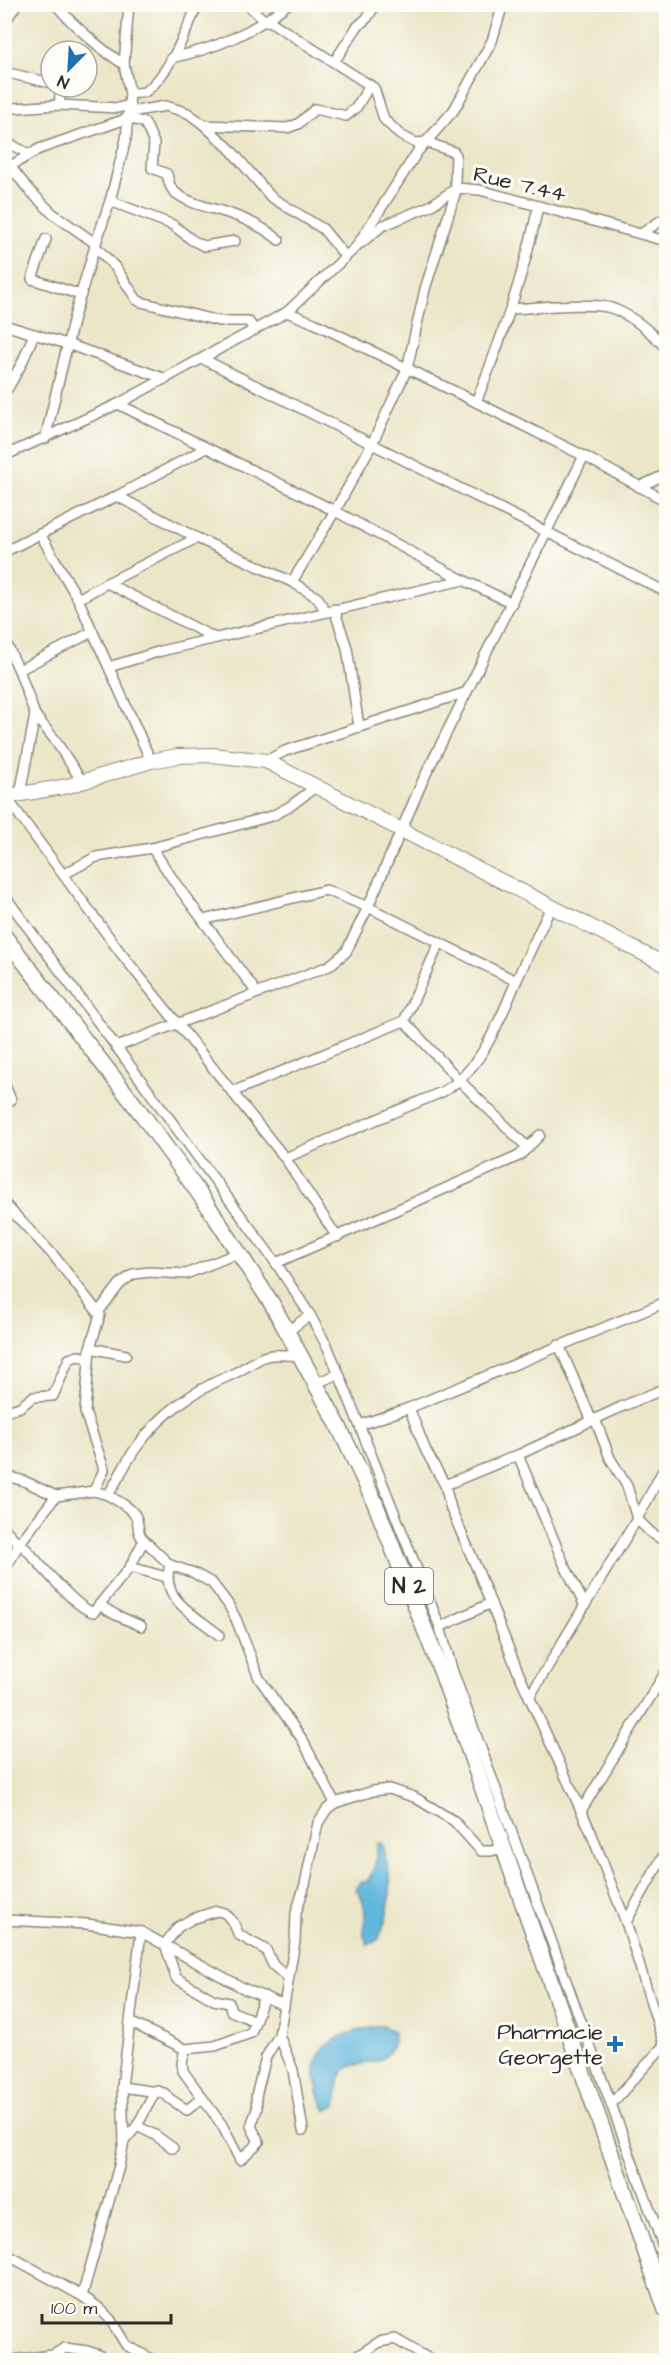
<svg xmlns="http://www.w3.org/2000/svg" width="671" height="2365" viewBox="0 0 671 2365" font-family="'Architects Daughter',sans-serif">
	<rect width="100%" height="100%" fill="#fdfcf7"/>
	<filter id="ink" filterUnits="userSpaceOnUse"><feTurbulence type="fractalNoise" baseFrequency=".0167" numOctaves="2"/><feDisplacementMap in="SourceGraphic" scale="12" xChannelSelector="R" yChannelSelector="G"/><feConvolveMatrix kernelMatrix="1 2 1 2 8 2 1 2 1" color-interpolation-filters="sRGB"/></filter>
	<filter id="wash" filterUnits="userSpaceOnUse"><feTurbulence type="fractalNoise" baseFrequency=".008" numOctaves="4" result="noise"/><feDisplacementMap in="SourceGraphic" scale="24" xChannelSelector="R" yChannelSelector="G"/><feGaussianBlur stdDeviation="1.35" result="paint"/><feColorMatrix in="noise" values="0 0 0 0 0 0 0 0 0 0 0 0 0 0 0 0 0 1.4 0 .05"/><feComposite in="paint" operator="in"/></filter>
	<g filter="url(#wash)">
		<rect width="100%" height="100%" fill="#ebe6c8"/>
		<g fill="#61b7dd" stroke="#467184" stroke-width="1.5">
			<path d="M378,1843H382L384,1845C384,1858 388,1867 390,1878C392,1898 386,1923 378,1940L367,1944L363,1932C367,1919 366,1898 355,1889L360,1882H367C371,1876 375,1865 377,1858C378,1852 375,1849 378,1843Z"/>
			<path d="M383,2026L394,2032C392,2080 349,2051 340,2078C337,2086 338,2097 336,2106L326,2111C297,2053 328,2033 383,2026Z"/>
		</g>
	</g>
	<g filter="url(#ink)">
		<g fill="none" stroke-linecap="round" stroke-linejoin="round">
			<defs>
				<g id="street">
					<path d="M56,4C69,22 105,53 124,64"/>
					<polyline points="247,4 266,22"/>
					<polyline points="268,20 374,88 384,119 400,135 416,143 426,142 454,152 456,155 455,181 457,188 480,190 666,241"/>
					<polyline points="4,23 17,4"/>
					<path d="M171,58C218,48 251,33 288,4"/>
					<polyline points="334,62 357,27 367,18 376,4"/>
					<polyline points="4,72 51,83"/>
					<path d="M130,94L145,92C169,75 186,31 198,4"/>
					<polyline points="4,105 15,108 59,105 118,108 130,105"/>
					<polyline points="59,105 61,87"/>
					<polyline points="130,112 166,106 188,113 204,125 230,149 271,197 323,229 345,256"/>
					<polyline points="204,125 287,128 298,124 315,109 346,116 356,108 370,85"/>
					<polyline points="4,141 29,154"/>
					<polyline points="10,166 28,189 52,213 95,243"/>
					<path d="M4,170L39,149L129,118L145,123L154,143L152,168L167,174C169,183 170,189 177,194C189,203 207,207 221,211C242,217 262,226 279,240"/>
					<polyline points="110,201 173,225 192,240 204,246 235,241"/>
					<polyline points="641,234 666,217"/>
					<polyline points="46,239 32,279 81,295"/>
					<polyline points="361,243 382,226 430,206 457,188"/>
					<polyline points="95,246 116,268 137,300 141,302 219,321 248,321 255,330"/>
					<path d="M511,309C534,308 595,301 614,309C634,317 651,332 666,348"/>
					<polyline points="287,312 356,247 418,151 454,110 492,41 503,4"/>
					<polyline points="4,325 67,344 166,379"/>
					<polyline points="203,359 666,592"/>
					<polyline points="8,388 22,363 34,334"/>
					<path d="M476,402C502,338 524,275 538,207"/>
					<polyline points="118,404 335,511 463,580 512,603"/>
					<polyline points="45,439 74,317 95,246 110,201 126,139 130,94 124,64 129,4"/>
					<polyline points="4,456 118,404 287,312 314,323 476,402 584,456 666,501"/>
					<polyline points="639,487 666,474"/>
					<polyline points="117,496 197,538 292,582 318,598 325,611"/>
					<polyline points="40,534 78,599 151,761"/>
					<polyline points="197,538 107,583 215,638"/>
					<polyline points="4,552 117,496 206,448"/>
					<polyline points="292,582 335,511 372,444 407,369 425,289 457,188"/>
					<polyline points="78,599 107,583"/>
					<polyline points="334,609 347,648 359,727"/>
					<polyline points="4,639 19,670 35,715 20,794"/>
					<polyline points="109,667 161,651 463,580"/>
					<polyline points="19,670 92,632"/>
					<polyline points="35,715 55,740 81,780"/>
					<polyline points="266,761 285,751 467,692"/>
					<polyline points="6,797 120,952 285,1158 337,1237"/>
					<polyline points="152,848 176,884 257,993"/>
					<polyline points="64,874 96,857 152,848 272,816 289,807 317,786"/>
					<polyline points="4,895 276,1263 310,1315 288,1331"/>
					<polyline points="516,981 368,907 423,780 584,456"/>
					<polyline points="404,1021 439,944"/>
					<polyline points="116,1047 329,966 346,952 368,907 326,890 203,920"/>
					<polyline points="4,1083 11,1100 4,1104"/>
					<polyline points="232,1092 404,1021 460,1081 528,1148"/>
					<path d="M285,1158L442,1092C482,1070 499,1021 516,982C527,957 539,932 551,907"/>
					<polyline points="4,1203 54,1256 100,1315 90,1348 85,1412 103,1466 104,1470 94,1491"/>
					<polyline points="276,1263 519,1156 540,1135"/>
					<polyline points="99,1311 120,1284 133,1274 150,1272 186,1274 238,1253"/>
					<polyline points="310,1315 328,1348 339,1374 316,1383"/>
					<polyline points="559,1345 592,1421"/>
					<polyline points="90,1348 126,1355"/>
					<polyline points="339,1374 440,1627 452,1669 666,2254"/>
					<polyline points="409,1408 426,1451 445,1485 451,1509 478,1571 518,1672 590,1830 626,1922 666,2051"/>
					<polyline points="4,1412 20,1407 33,1397 53,1396 69,1359 78,1356 89,1358"/>
					<polyline points="595,1419 610,1458 627,1486 637,1519 650,1532 666,1542"/>
					<polyline points="360,1425 409,1408 666,1302"/>
					<polyline points="518,1455 564,1564 584,1604"/>
					<path d="M4,1475L24,1481L56,1496L94,1491L108,1495C118,1480 125,1463 136,1448C162,1412 193,1391 233,1374C243,1369 252,1363 261,1358C273,1352 289,1356 302,1356"/>
					<polyline points="445,1485 518,1455 621,1407 666,1388"/>
					<path d="M108,1495C117,1501 131,1507 136,1517C140,1526 136,1533 144,1540"/>
					<polyline points="4,1528 19,1544"/>
					<path d="M20,1542C33,1556 78,1612 94,1612L99,1605L116,1615L141,1626"/>
					<polyline points="170,1565 194,1573 212,1583 228,1604 236,1619 259,1678 302,1739 335,1803"/>
					<polyline points="130,1567 166,1577"/>
					<polyline points="4,1572 19,1544 56,1496"/>
					<path d="M99,1605L130,1567L144,1540L170,1565C159,1600 196,1615 219,1635"/>
					<polyline points="440,1627 491,1603"/>
					<polyline points="530,1696 637,1519 666,1465"/>
					<polyline points="581,1811 665,1673"/>
					<polyline points="4,1920 87,1924 141,1932 245,1989 284,2005"/>
					<polyline points="626,1922 666,1851"/>
					<polyline points="255,2021 231,2011 229,2003 214,2000 176,1978 165,1944 178,1927 192,1919 217,1911 225,1913 233,1922 239,1935 266,1950 273,1965 288,1978"/>
					<polyline points="130,2022 185,2049 215,2046 251,2033 264,1996"/>
					<polyline points="185,2049 182,2063 183,2071 222,2125 240,2160 259,2142 251,2126 257,2109 256,2096 266,2057 279,2035"/>
					<polyline points="122,2087 164,2093 170,2099 187,2110 202,2098"/>
					<polyline points="613,2102 666,2043"/>
					<polyline points="137,2126 155,2135 173,2148"/>
					<polyline points="303,2130 293,2070 279,2035 295,1941 296,1913 305,1884 318,1823 327,1809 335,1803 373,1791 389,1789 414,1797 454,1821 481,1851 491,1851 503,1848"/>
					<polyline points="124,2141 137,2126 156,2090"/>
					<polyline points="4,2253 82,2296 99,2308 110,2319 126,2345 153,2360"/>
					<polyline points="82,2296 119,2166 124,2141 122,2087 141,1932"/>
					<polyline points="13,2360 53,2355 65,2348 87,2351 99,2355 105,2360"/>
					<polyline points="351,2360 379,2342 395,2339 431,2360"/>
				</g>
				<polyline id="secondary" points="4,797 68,786 151,761 178,756 212,755 266,761 666,965"/>
				<polyline id="primary" points="4,936 144,1117 206,1203 272,1304 337,1423 375,1503 442,1673 666,2310"/>
			</defs>
			<use href="#street" stroke="#8b887a" stroke-width="12"/>
			<use href="#secondary" stroke="#8b887a" stroke-width="16"/>
			<use href="#primary" stroke="#8b887a" stroke-width="18"/>
			<use href="#street" stroke="#fff" stroke-width="9"/>
			<use href="#secondary" stroke="#fff" stroke-width="14"/>
			<use href="#primary" stroke="#fff" stroke-width="15"/>
		</g>
	</g>
	<path fill="#1f6fb2" stroke="#fdfcf7" stroke-width="2" d="M612 2035h6v6h6v6h-6v6h-6v-6h-6v-6h6z"/>
	<g text-anchor="middle" stroke-width="6" stroke-linejoin="round" paint-order="stroke">
		<rect fill="#fdfcf7" stroke="#6a6a68" stroke-width="1.5" x="385" y="1568" width="48" height="36" rx="4.5"/>
		<g font-size="21" font-weight="bold" fill="#2b2b2b">
			<text x="409" y="1593">N 2</text>
		</g>
		<g font-size="22" fill="#2b2b2b" stroke="#fdfcf7">
			<text transform="translate(520 183) rotate(13)" y="8">Rue 7.44</text>
		</g>
		<g font-size="22" fill="#2b2b2b" stroke="#fdfcf7" text-anchor="end">
			<text x="603" y="2039">Pharmacie<tspan x="603" dy="25">Georgette</tspan></text>
		</g>
	</g>
	<rect width="671" height="2365" fill="none" stroke="#fdfcf7" stroke-width="24"/>
	<g transform="translate(69 69) rotate(204)"><circle r="28" fill="#fdfcf7" stroke="#a9a8a5" stroke-width="1.5"/>
	<path d="M0-4.5L10 22L0 15L-10 22Z" fill="#1f6fb2"/>
	<text y="-9" font-size="16" font-weight="bold" text-anchor="middle" fill="#2b2b2b">N</text>
	</g>
	<path d="M42 2314v9h129v-9" fill="none" stroke="#2b2b2b" stroke-width="3"/>
	<text x="51" y="2314" font-size="18" fill="#2b2b2b" stroke="#fdfcf7" stroke-width="4.5" paint-order="stroke">100 m</text>
</svg>
